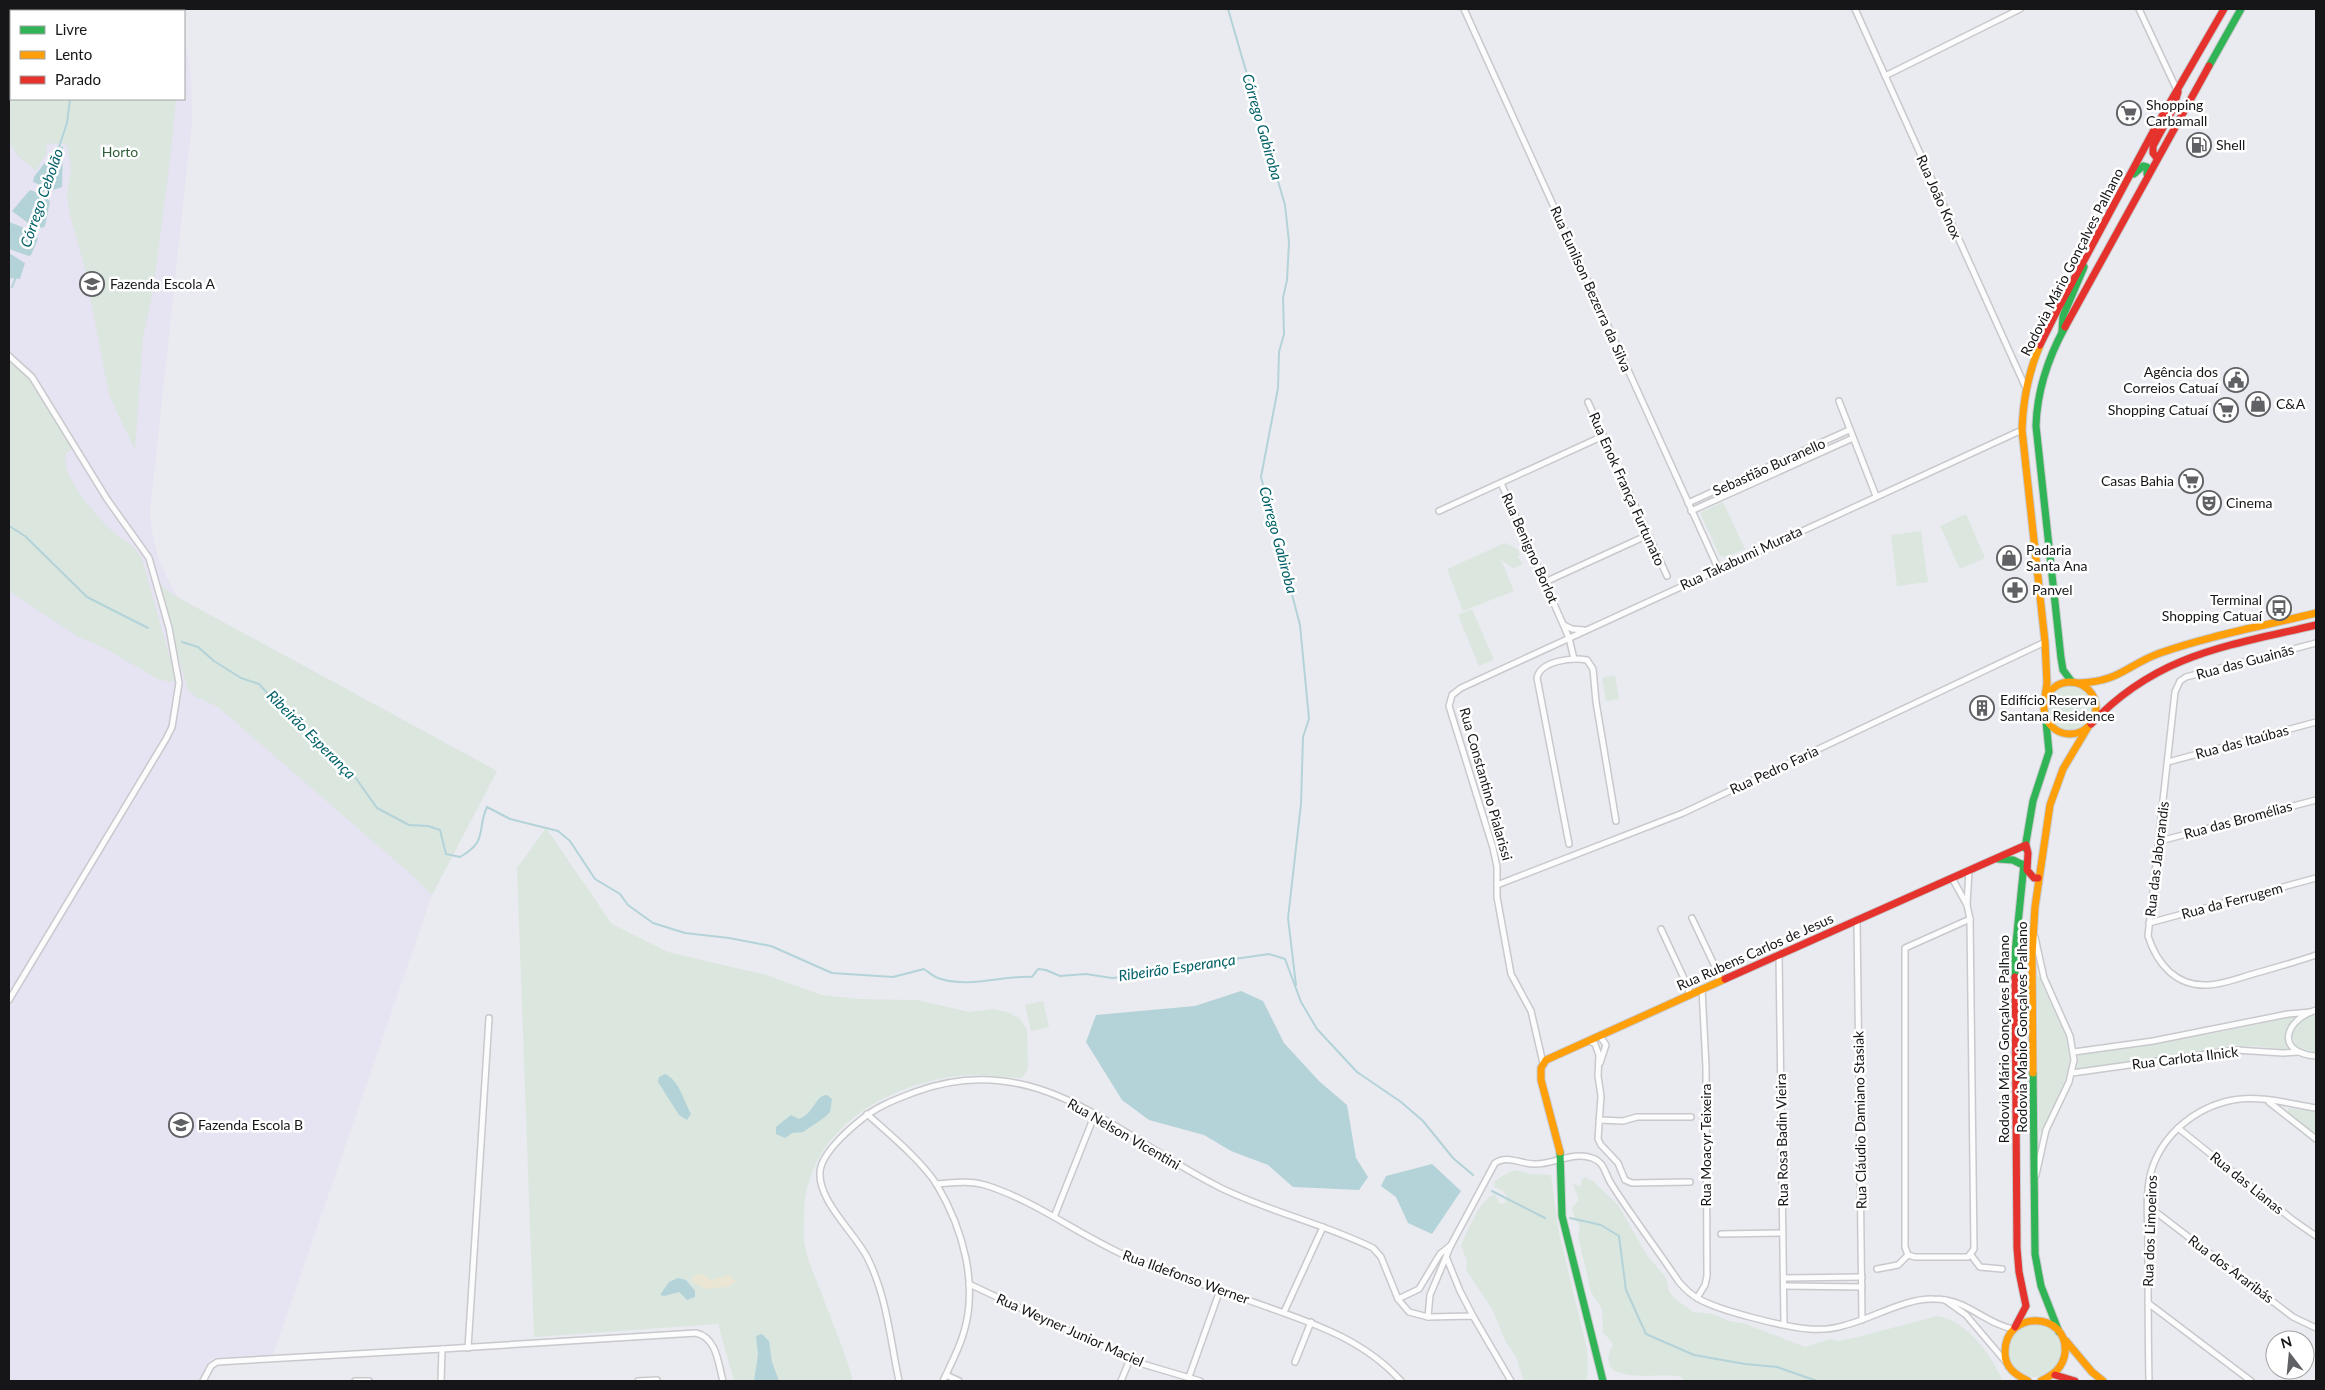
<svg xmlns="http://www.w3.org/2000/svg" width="2325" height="1390" viewBox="0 0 2325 1390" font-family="Lato,sans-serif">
	<rect width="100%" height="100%" fill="#eaebf0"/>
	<polygon fill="#e6e3f2" points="9,9 178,9 178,11 11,11 11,99 184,99 184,36 191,73 192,121 150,512 152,531 159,560 177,597 497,771 432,895 273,1355 211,1358 199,1381 9,1381"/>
	<g fill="#dbe6df">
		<polygon points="20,9 178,9 178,11 21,11"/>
		<polygon points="11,37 11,99 176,99 171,153 153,291 143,338 135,450 109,395 84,265 70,215 67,195 71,168 67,145 62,143 55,144 47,143 46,154 36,171 18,156 9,141 9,40"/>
		<path d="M9,360L27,376L73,449L66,453C66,457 65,461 66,465C68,482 98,519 112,531C126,544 130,539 142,559L176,680L170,682L158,679L104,648L79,637L9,591Z"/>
		<polygon points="1723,502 1745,549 1726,557 1720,556 1700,513"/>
		<polygon points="1966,514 1985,558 1960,569 1940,526"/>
		<polygon points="1921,531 1928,582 1897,586 1891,535"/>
		<polygon points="1505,543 1518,549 1520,554 1518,557 1523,564 1513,568 1501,560 1514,591 1463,611 1447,569"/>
		<polygon points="156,582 177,597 497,771 432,895 414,877 218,707 196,697 188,690"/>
		<polygon points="1472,609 1494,660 1479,666 1458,615"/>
		<polygon points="1615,675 1619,699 1606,701 1602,678"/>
		<circle cx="2069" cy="708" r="22"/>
		<path d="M546,828L612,924L668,952L766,975L822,995L858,999L918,1000L969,1012L993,1009L1007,1012L1019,1018L1027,1029L1028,1064L1027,1071L1022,1078C997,1077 975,1073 950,1077C876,1089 803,1137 804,1219C804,1228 803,1237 805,1246C808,1262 815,1277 821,1292C832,1322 845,1351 853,1381H734L718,1324L534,1337L517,868Z"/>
		<path d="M2037,976H2039C2050,1010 2078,1041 2066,1078C2060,1097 2049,1113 2042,1131L2039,1133Z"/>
		<polygon points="1043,1001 1049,1027 1031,1031 1025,1005"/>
		<path d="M2316,1013V1053L2297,1047L2292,1036C2294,1024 2306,1018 2316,1013Z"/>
		<path d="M2291,1017L2294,1018C2283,1030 2286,1037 2288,1050L2256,1046L2229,1047L2078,1069L2077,1067L2079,1055L2211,1034Z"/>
		<polygon points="2288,1108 2316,1112 2316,1136 2288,1113"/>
		<path d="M1515,1170L1531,1174L1551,1175L1559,1233L1587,1349L1588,1372L1586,1381H1524L1516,1357L1506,1342L1492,1309L1466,1270L1467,1261L1461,1246C1467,1232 1481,1197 1495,1194L1500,1204L1505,1203L1507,1197L1503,1191L1494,1187L1495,1181L1502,1176Z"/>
		<path d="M1585,1177L1593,1181L1618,1205L1647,1255L1666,1278L1669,1291L1673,1297L1693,1312L1713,1314L1729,1321L1743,1323L1805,1347L1830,1339L1839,1341L1858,1337L1937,1316C1968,1321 1991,1355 2003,1381H1683L1682,1377C1663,1371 1589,1389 1613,1344L1603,1332L1602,1309L1591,1292L1578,1236L1580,1225L1575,1220L1572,1208L1579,1200L1573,1184L1581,1186L1582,1179Z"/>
		<circle cx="2035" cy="1350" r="27"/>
	</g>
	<polygon fill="#eae6d3" points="701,1273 711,1280 729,1275 735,1280 735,1283 727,1287 706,1289 691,1281 694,1276"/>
	<g fill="#b3d3d8">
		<polygon points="63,146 62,187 53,190 33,182 34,177 52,153"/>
		<polygon points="30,190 46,196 50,202 45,226 42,228 28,223 12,211"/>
		<polygon points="9,222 35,232 38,239 31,255 29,256 9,249"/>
		<polygon points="9,253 25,263 20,279 9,278"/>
		<polygon points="1241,991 1263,1001 1284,1043 1319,1081 1347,1105 1356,1158 1368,1177 1359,1190 1293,1187 1268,1165 1231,1151 1204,1135 1149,1120 1122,1100 1086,1042 1096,1015 1195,1006"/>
		<path d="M665,1074C679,1080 684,1101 691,1114L687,1120L679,1115L658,1082L659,1077Z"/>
		<path d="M827,1095L832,1099L830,1112L825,1117L803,1132L792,1133L785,1138L776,1134V1127L791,1115L799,1119C815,1113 815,1095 827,1095Z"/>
		<polygon points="1432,1164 1461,1191 1432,1234 1408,1223 1396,1197 1381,1186 1386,1176"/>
		<polygon points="678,1278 686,1280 695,1291 695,1297 687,1300 679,1292 664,1296 660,1295 669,1282"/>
		<polygon points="762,1334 769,1341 772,1362 779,1381 754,1381 758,1355 756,1336"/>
	</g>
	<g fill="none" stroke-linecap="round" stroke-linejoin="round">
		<g stroke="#b3d3d8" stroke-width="2">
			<polyline points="1228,9 1285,205 1289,242 1287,280 1283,298 1284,334 1279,352 1278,388 1261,477 1300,625 1309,719 1303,737 1301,804 1288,918 1296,985"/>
			<polyline points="82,11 82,9"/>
			<polyline points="58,150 67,123 70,99"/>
			<polyline points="41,197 45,187"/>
			<polyline points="12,287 16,277"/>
			<polyline points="9,526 25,536 87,597 148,628"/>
			<path d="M182,642L198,647L214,661L241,678L259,684L279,706L297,721L314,742L350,770L377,808L409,825L428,826L440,830L446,854L460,857C489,840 476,831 487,807L510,819L558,831L570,841L595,879L620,894L628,905L653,923L685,933L729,938L771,946L832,973L893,977L924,969C930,973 935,978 941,979C971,988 1003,975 1032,977L1038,969L1046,970L1060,976L1086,974L1112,978L1132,976L1179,967L1269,954L1285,959L1301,1002L1317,1029L1357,1072L1401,1102L1423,1121L1453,1158L1473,1175"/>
			<polyline points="1492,1191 1545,1218"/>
			<polyline points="1570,1218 1601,1225 1619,1236 1626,1290 1646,1334 1694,1355 1745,1364 1777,1367 1817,1381"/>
		</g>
		<defs>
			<g id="street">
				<polyline points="1464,9 1718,568"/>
				<polyline points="1855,9 2025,386"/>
				<polyline points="2139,9 2177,90"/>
				<polyline points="1885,76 2020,9"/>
				<polyline points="9,356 32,377 107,499 149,558 169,628 179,683 172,727 166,739 9,1000"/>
				<polyline points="1839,401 1876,496"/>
				<polyline points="1588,402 1667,576"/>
				<polyline points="1501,483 1569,638 1574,659"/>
				<polyline points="1688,503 1849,430"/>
				<polyline points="1439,511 1603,436"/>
				<polyline points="1691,511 1853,438"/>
				<polyline points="1545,582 1648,535"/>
				<polyline points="1564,625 1572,629 1584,630"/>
				<path d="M2316,643L2186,677L2180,681L2175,692L2148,936C2157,964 2176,987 2209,985C2224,984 2239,978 2253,974C2274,968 2296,962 2316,955"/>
				<polyline points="2168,762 2316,722"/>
				<polyline points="2160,841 2316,800"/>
				<path d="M1569,844L1537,678C1540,661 1572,657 1587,660L1593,669L1596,702L1616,821"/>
				<polyline points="1952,878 1967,905"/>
				<polyline points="1497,885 1683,813 2045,642"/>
				<polyline points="1692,918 1719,975 1718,982"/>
				<polyline points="1857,920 1862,1320"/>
				<polyline points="2149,923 2316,878"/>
				<polyline points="1661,929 1689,989 1688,996"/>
				<polyline points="2035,937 2044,978 2070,1036 2074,1060 2069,1082 2046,1130 2036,1175"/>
				<polyline points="1779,955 1784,1324"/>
				<path d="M2316,1010C2284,1020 2275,1053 2316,1056"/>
				<polyline points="1600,1036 1606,1045 1600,1063"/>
				<polyline points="1589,1041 1595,1044 1599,1055 1598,1076 1601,1096 1598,1139 1601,1145 1618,1163 1625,1180 1632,1183 1690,1182"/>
				<polyline points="2074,1052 2153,1041 2288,1014 2311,1012"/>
				<polyline points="1543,1063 1531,1011 1511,974 1497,897 1497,867 1493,848 1449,706 1452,695 1461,688 2022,430"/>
				<polyline points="2072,1073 2236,1050 2283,1053 2299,1052"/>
				<polyline points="2269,1102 2316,1139"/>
				<path d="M867,1114C888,1133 922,1161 937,1185C963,1229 979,1285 963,1335C958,1351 950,1366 943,1381"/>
				<polyline points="1599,1120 1623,1121 1637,1117 1691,1117"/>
				<polyline points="2178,1128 2293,1220 2316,1236"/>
				<path d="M936,1184C952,1183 969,1180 985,1185C1037,1201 1081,1237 1131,1258C1176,1277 1224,1291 1270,1308C1319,1325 1366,1342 1401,1381"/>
				<polyline points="2148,1206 2293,1317 2316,1328"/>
				<polyline points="1054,1217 1095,1114"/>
				<polyline points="1721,1234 1783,1233"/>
				<polyline points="1908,1255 1915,1257 1968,1257 1974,1249 1970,919 1967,905 1969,870"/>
				<polyline points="1908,1255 1905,1247 1905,948 1970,919"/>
				<polyline points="1971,1255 1980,1267 2002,1269"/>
				<polyline points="1447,1259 1460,1291 1473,1316"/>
				<polyline points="1877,1269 1898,1265 1908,1255"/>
				<polyline points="1784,1278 1862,1277"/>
				<polyline points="969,1284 1136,1362 1200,1381"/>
				<polyline points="1784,1286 1862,1287"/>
				<polyline points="1697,1298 1705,1285 1707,1276 1706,1067 1702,989"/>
				<polyline points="1398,1299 1419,1289 1440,1254 1451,1245"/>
				<polyline points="1945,1300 1966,1315 2005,1361"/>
				<polyline points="2148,1303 2251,1381"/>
				<polyline points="1284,1312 1323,1227"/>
				<path d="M1428,1317L1430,1295L1451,1245L1495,1163C1508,1154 1522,1165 1536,1164C1555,1164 1573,1151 1592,1158C1605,1162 1605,1175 1612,1185C1633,1218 1657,1249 1679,1282C1685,1289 1691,1295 1699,1299C1720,1311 1785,1327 1809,1329C1822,1330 1834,1329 1846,1325C1873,1318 1906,1298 1933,1299C1969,1299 1981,1322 2013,1329"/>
				<polyline points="468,1348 489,1018"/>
				<polyline points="1295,1362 1311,1322"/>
				<polyline points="946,1375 959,1381"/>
				<polyline points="1189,1377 1220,1290"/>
				<polyline points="203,1381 211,1366 217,1362 442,1349"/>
				<polyline points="355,1381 369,1381"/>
				<path d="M441,1381L442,1349L696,1333C717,1338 718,1363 723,1381"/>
				<polyline points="638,1381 657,1380"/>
				<path d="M899,1381C890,1339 887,1296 867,1257C854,1232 818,1201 820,1172C821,1154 848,1130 862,1119C877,1106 897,1099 915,1092C1038,1046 1119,1138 1221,1188C1270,1212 1325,1224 1373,1248L1381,1257L1398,1299L1409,1312L1428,1317L1473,1316L1511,1381"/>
				<polyline points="1121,1381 1130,1359"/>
				<path d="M2149,1381C2148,1335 2148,1290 2148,1244C2148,1221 2145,1194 2151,1172C2162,1134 2196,1107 2233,1100C2260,1095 2290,1104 2316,1108"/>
			</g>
			<g id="fast">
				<polyline points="2209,66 2241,9"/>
				<polyline points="2134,174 2143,166 2147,167 2147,174"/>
				<path d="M2065,327C2048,358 2037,390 2036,426L2061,658L2063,670L2072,682"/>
				<polyline points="2062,331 2063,316 2084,267"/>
				<polyline points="2025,848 2033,801 2049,752 2046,721"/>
				<polyline points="1998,859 2013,860 2023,865"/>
				<polyline points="2015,977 2015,953 2024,864"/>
				<polyline points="2033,1073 2035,1254 2041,1286 2059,1332"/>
				<polyline points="1560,1152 1562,1216 1603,1381"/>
			</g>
			<g id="slow">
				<path d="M2040,345C2028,373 2023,400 2022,430L2045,642L2047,683L2045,697"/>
				<circle cx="2070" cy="708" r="26"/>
				<path d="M2079,683C2119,682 2127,665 2160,653C2211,635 2264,626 2316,613"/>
				<polyline points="2033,1073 2032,955 2035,907 2050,805 2063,769 2088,727"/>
				<polyline points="1560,1152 1541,1080 1541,1068 1546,1060 1725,979"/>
				<polyline points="2066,1341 2092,1372 2103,1381"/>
				<path d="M2028,1381C2016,1375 2005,1368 2005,1353C2004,1309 2069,1311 2065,1353C2063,1368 2053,1375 2041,1381"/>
			</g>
			<g id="jam">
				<polyline points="2157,158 2153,153 2153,146 2173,109 2178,92"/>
				<polyline points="2065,327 2209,66"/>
				<polyline points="2040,345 2059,307 2154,130 2224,9"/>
				<path d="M2091,724C2157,654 2227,646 2316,625"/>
				<polyline points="1725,979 2026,845 2028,853 2027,870 2034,878 2038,878"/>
				<polyline points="2015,1327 2026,1306 2019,1272 2017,1248 2015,977"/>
				<polyline points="2055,1375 2075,1381"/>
			</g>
		</defs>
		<use href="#street" stroke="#c8c9cc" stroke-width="8"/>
		<use href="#fast" stroke="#c8c9cc" stroke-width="9"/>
		<use href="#slow" stroke="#c8c9cc" stroke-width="9"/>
		<use href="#jam" stroke="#c8c9cc" stroke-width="9"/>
		<use href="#street" stroke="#fcfcfd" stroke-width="5"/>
		<use href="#fast" stroke="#30b455" stroke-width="7"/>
		<use href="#slow" stroke="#ff9f0a" stroke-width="7"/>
		<use href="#jam" stroke="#e5322d" stroke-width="7"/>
	</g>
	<defs>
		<symbol id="supermarket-ring" viewBox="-11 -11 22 22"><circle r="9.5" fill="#fff" stroke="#606164" stroke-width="1.5"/><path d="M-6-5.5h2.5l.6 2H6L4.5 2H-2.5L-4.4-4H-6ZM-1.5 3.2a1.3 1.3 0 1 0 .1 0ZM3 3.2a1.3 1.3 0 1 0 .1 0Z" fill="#606164"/></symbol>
		<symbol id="fuel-ring" viewBox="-11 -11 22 22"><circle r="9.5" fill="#fff" stroke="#606164" stroke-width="1.5"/><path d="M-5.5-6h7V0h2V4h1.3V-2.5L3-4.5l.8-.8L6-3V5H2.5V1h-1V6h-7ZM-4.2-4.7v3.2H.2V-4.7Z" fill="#606164"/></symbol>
		<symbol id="university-ring" viewBox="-11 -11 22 22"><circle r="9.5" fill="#fff" stroke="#606164" stroke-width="1.5"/><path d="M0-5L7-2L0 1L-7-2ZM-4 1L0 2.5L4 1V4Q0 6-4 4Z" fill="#606164"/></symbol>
		<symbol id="civic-ring" viewBox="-11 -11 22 22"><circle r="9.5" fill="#fff" stroke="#606164" stroke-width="1.5"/><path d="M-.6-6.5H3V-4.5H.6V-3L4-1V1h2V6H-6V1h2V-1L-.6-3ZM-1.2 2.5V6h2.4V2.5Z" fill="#606164"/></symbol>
		<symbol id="shop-ring" viewBox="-11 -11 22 22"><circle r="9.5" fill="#fff" stroke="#606164" stroke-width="1.5"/><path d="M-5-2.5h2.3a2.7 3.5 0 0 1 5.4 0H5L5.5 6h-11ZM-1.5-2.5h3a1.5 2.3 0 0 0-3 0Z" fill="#606164"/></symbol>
		<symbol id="theatre-ring" viewBox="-11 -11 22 22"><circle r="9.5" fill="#fff" stroke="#606164" stroke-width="1.5"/><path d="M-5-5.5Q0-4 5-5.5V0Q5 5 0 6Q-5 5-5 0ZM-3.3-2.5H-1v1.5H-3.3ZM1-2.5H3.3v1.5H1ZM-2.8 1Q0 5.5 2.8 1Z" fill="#606164"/></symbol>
		<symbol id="pharmacy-ring" viewBox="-11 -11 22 22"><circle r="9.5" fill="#fff" stroke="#606164" stroke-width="1.5"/><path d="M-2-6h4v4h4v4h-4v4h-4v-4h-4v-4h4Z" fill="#606164"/></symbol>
		<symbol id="bus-ring" viewBox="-11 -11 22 22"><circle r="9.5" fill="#fff" stroke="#606164" stroke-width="1.5"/><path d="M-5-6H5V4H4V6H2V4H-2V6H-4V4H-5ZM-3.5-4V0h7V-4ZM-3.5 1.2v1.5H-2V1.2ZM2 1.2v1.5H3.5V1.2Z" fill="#606164"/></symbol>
		<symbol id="building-ring" viewBox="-11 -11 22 22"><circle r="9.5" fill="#fff" stroke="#606164" stroke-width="1.5"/><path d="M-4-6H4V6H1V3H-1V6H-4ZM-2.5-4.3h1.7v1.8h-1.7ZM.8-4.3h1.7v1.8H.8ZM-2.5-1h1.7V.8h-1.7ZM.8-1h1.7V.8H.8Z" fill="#606164"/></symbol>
	</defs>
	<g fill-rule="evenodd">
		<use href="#supermarket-ring" x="2115" y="99" width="28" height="28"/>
		<use href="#fuel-ring" x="2185" y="131" width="28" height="28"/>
		<use href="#university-ring" x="78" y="270" width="28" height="28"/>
		<use href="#civic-ring" x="2222" y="366" width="28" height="28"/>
		<use href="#shop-ring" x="2244" y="390" width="28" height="28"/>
		<use href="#supermarket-ring" x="2212" y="396" width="28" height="28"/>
		<use href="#supermarket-ring" x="2177" y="467" width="28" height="28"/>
		<use href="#theatre-ring" x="2195" y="489" width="28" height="28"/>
		<use href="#shop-ring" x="1995" y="544" width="28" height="28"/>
		<use href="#pharmacy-ring" x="2001" y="576" width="28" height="28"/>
		<use href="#bus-ring" x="2265" y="594" width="28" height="28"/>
		<use href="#building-ring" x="1968" y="694" width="28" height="28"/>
		<use href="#university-ring" x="167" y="1111" width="28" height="28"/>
	</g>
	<g text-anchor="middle" stroke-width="5" stroke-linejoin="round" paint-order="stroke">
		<g font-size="14" fill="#161619" stroke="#fff" text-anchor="start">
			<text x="2146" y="110">Shopping<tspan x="2146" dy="16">Carbamall</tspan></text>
			<text x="2216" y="150">Shell</text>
			<text x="110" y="289">Fazenda Escola A</text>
			<text x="2218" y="377" text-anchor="end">Agência dos<tspan x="2218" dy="16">Correios Catuaí</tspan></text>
			<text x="2276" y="409">C&amp;A</text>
			<text x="2208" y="415" text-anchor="end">Shopping Catuaí</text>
			<text x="2174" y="486" text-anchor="end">Casas Bahia</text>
			<text x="2226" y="508">Cinema</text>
			<text x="2026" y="555">Padaria<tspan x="2026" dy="16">Santa Ana</tspan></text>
			<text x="2032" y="595">Panvel</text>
			<text x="2262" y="605" text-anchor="end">Terminal<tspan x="2262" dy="16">Shopping Catuaí</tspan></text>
			<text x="2000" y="705">Edifício Reserva<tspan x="2000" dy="16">Santana Residence</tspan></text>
			<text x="198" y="1130">Fazenda Escola B</text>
		</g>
		<g font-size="14" fill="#325e3a" stroke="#fff">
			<text x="120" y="157">Horto</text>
		</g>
		<g font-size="14" fill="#161619" stroke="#fff">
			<text transform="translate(1939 197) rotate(66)" y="5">Rua João Knox</text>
			<text transform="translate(2072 262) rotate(-63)" y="5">Rodovia Mário Gonçalves Palhano</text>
			<text transform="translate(1591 289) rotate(66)" y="5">Rua Eunilson Bezerra da Silva</text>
			<text transform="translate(1769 467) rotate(-24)" y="5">Sebastião Buranello</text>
			<text transform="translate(1627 489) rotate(66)" y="5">Rua Enok França Furtunato</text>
			<text transform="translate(1530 548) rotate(66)" y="5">Rua Benigno Borlot</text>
			<text transform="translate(1741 558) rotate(-25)" y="5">Rua Takabumi Murata</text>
			<text transform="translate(2245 662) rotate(-15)" y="5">Rua das Guainãs</text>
			<text transform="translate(2242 742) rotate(-15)" y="5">Rua das Itaúbas</text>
			<text transform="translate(1774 770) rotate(-25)" y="5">Rua Pedro Faria</text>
			<text transform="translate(1486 784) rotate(74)" y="5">Rua Constantino Pialarissi</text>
			<text transform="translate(2238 820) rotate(-15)" y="5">Rua das Bromélias</text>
			<text transform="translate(2157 859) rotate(-83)" y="5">Rua das Jaborandis</text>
			<text transform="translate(2232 901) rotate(-15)" y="5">Rua da Ferrugem</text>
			<text transform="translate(1755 952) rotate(-24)" y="5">Rua Rubens Carlos de Jesus</text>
			<text transform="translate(2022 1027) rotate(-90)" y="5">Rodovia Mabio Gonçalves Palhano</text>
			<text transform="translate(2004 1039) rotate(-90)" y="5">Rodovia Mário Gonçalves Palhano</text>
			<text transform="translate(2185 1058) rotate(-7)" y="5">Rua Carlota Ilnick</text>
			<text transform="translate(1860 1120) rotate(-91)" y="5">Rua Cláudio Damiano Stasiak</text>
			<text transform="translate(1124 1134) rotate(30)" y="5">Rua Nelson VIcentini</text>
			<text transform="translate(1782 1140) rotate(-91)" y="5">Rua Rosa Badin Vieira</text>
			<text transform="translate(1706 1145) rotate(-90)" y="5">Rua Moacyr Teixeira</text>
			<text transform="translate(2247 1183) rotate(39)" y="5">Rua das Lianas</text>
			<text transform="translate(2150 1231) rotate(-88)" y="5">Rua dos Limoeiros</text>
			<text transform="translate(2231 1269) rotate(37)" y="5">Rua dos Araribás</text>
			<text transform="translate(1186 1277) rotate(20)" y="5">Rua Ildefonso Werner</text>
			<text transform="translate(1070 1330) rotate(24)" y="5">Rua Weyner Junior Maciel</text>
		</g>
		<g font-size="15" font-style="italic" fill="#006168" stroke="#fff">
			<text transform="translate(1262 127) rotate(74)" y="5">Córrego Gabiroba</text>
			<text transform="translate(42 198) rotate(-71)" y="5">Córrego Cebolão</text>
			<text transform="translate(1278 540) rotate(75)" y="5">Córrego Gabiroba</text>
			<text transform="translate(311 735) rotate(45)" y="5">Ribeirão Esperança</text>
			<text transform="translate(1177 968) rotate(-8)" y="5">Ribeirão Esperança</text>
		</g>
	</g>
	<rect width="2325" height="1390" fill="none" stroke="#161619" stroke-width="20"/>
	<rect x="10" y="10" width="175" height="90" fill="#ffffff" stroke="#a2a2a3"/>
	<rect x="20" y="26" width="25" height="8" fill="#30b455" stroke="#a2a2a3"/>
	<text x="55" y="35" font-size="15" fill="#161619">Livre</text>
	<rect x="20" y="51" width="25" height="8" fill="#ff9f0a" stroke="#a2a2a3"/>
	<text x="55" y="60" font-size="15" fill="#161619">Lento</text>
	<rect x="20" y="76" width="25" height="8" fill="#e5322d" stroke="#a2a2a3"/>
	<text x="55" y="85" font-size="15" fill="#161619">Parado</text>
	<g transform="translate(2290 1355) rotate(344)"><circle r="24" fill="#ffffff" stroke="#a2a2a3"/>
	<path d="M0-4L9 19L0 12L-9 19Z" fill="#606164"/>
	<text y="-8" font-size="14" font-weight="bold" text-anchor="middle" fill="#161619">N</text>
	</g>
</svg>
